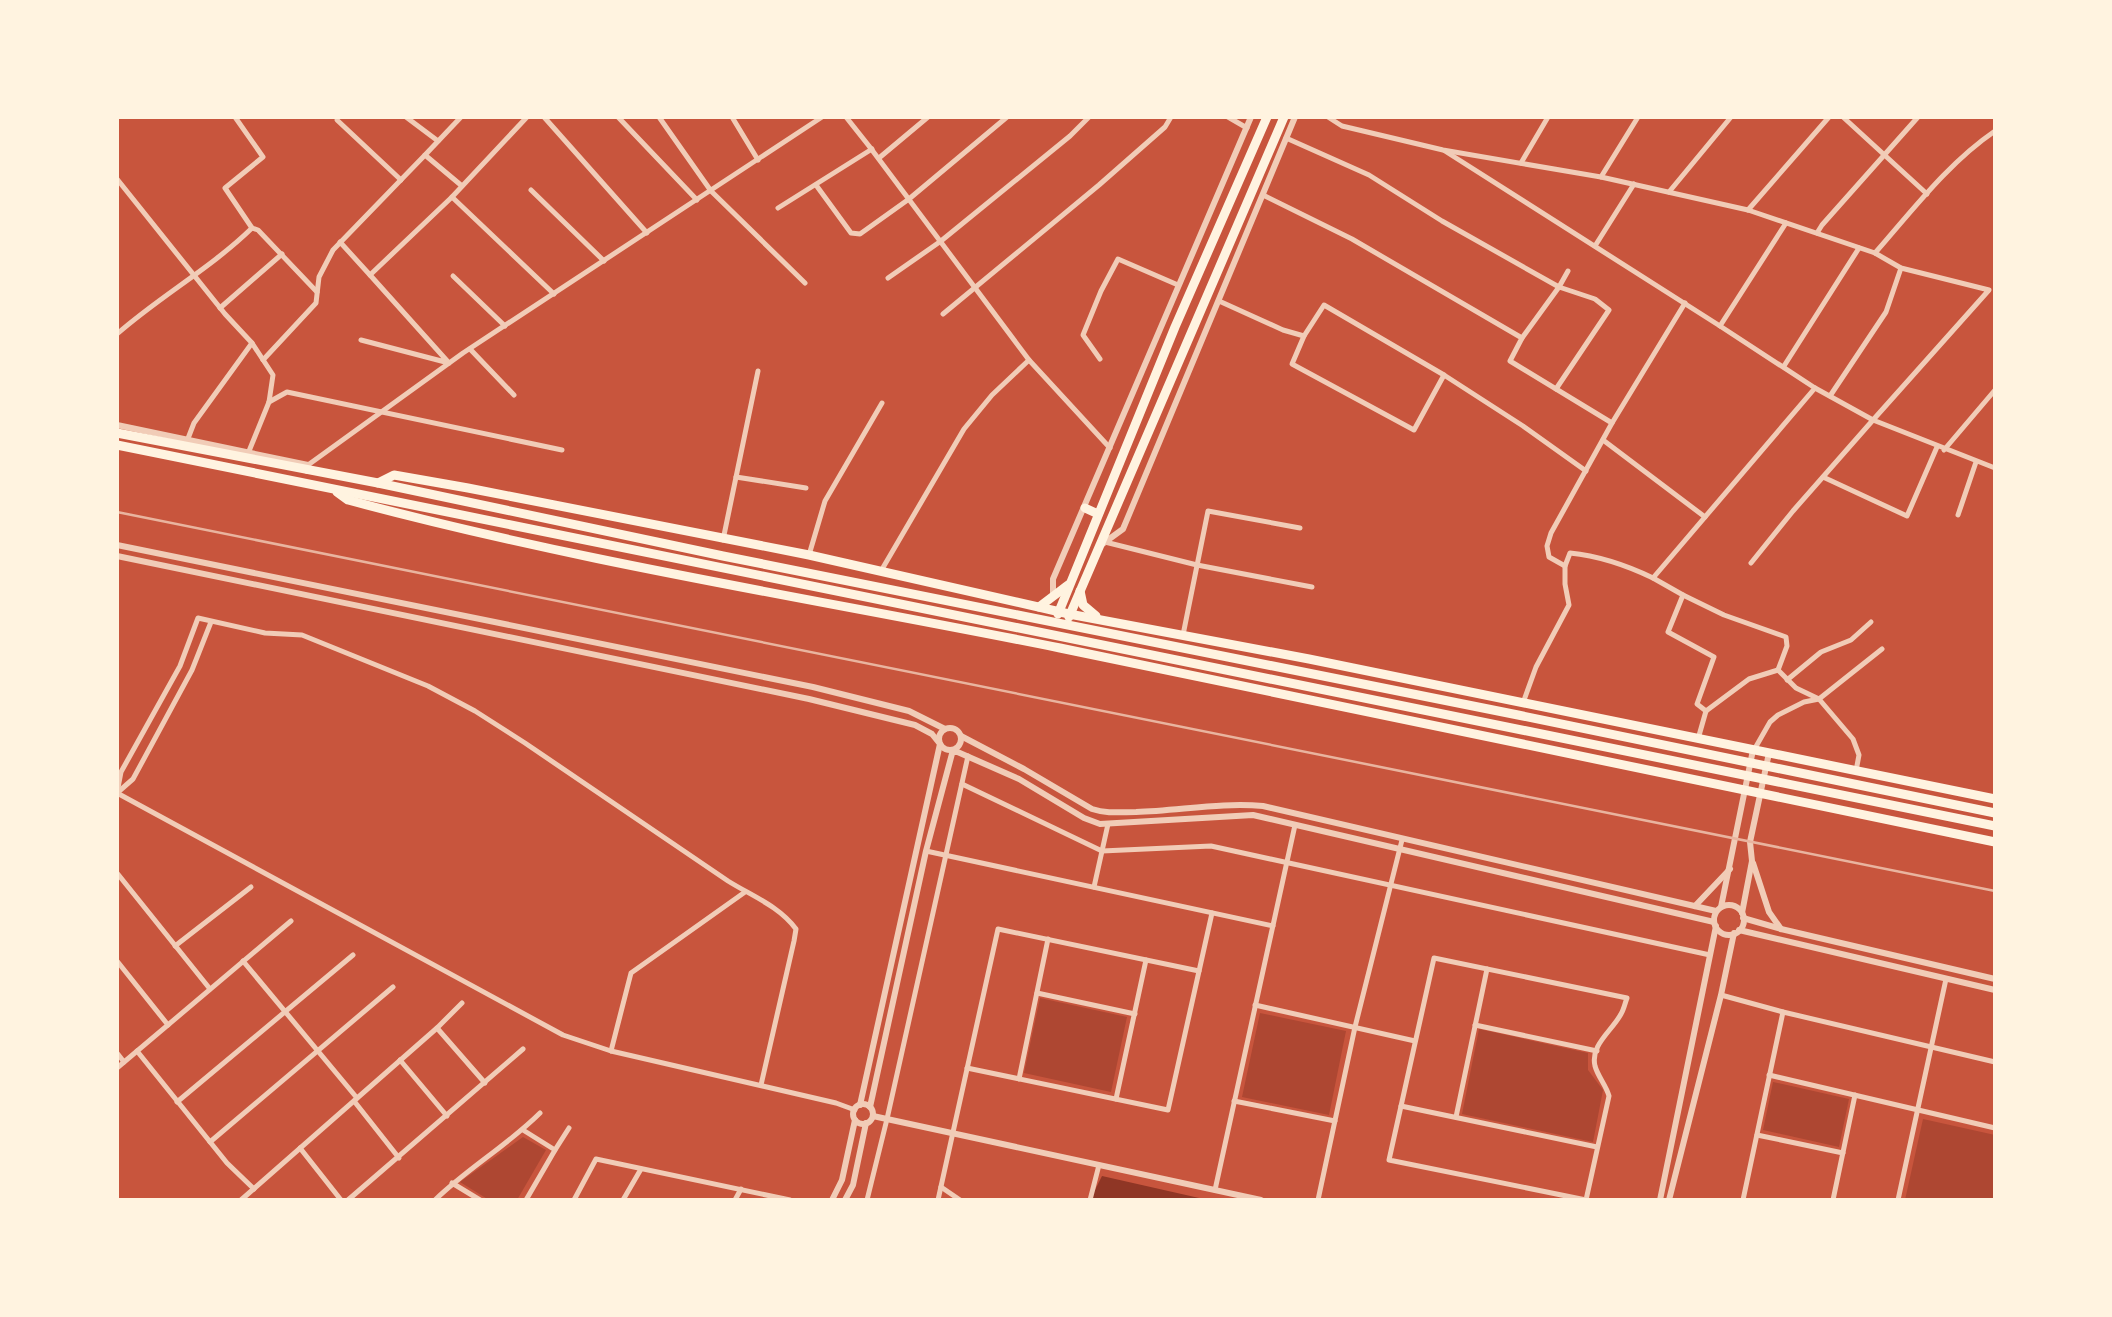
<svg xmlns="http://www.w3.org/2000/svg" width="2112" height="1317" viewBox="0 0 2112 1317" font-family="Cabin,sans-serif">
	<rect width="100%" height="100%" fill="#c8553d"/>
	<g fill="#ae4732">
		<polygon points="1040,998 1127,1017 1111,1092 1024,1073"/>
		<polygon points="1260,1013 1346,1031 1329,1115 1242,1097"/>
		<polygon points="1479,1029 1588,1053 1588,1070 1603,1090 1593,1142 1462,1114"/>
		<polygon points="1773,1082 1849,1099 1839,1147 1763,1130"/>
		<polygon points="1923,1119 1995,1135 1995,1200 1905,1200"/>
		<polygon points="523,1137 546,1150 517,1200 489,1200 460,1182"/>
	</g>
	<polygon fill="#8f3625" points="1102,1176 1208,1200 1090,1200"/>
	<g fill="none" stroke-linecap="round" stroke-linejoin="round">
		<g stroke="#f1ccb7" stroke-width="5">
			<polyline points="235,117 263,157 225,188 252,228 258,230 317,292"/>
			<polyline points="406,117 438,141"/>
			<polyline points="527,117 452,197 554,294"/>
			<polyline points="544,117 647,233"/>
			<polyline points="618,117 697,200"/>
			<polyline points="659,117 711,191 805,283"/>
			<polyline points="732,117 758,160"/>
			<polyline points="846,117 869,146 1029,360 1110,448"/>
			<polyline points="1228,117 1247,128"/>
			<polyline points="1328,117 1342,126 1443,150 1601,177 1638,117"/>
			<polyline points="1843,117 1927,194"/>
			<polyline points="337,120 401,180"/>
			<polyline points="1286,138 1369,175 1442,221 1559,287 1595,299 1609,310 1556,389"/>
			<polyline points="1445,151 1720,326"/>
			<polyline points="425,155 461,117"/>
			<polyline points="879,158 928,117"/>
			<polyline points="1521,163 1548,117"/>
			<polyline points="1601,177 1748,210 1875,253 1901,268 1989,290 1873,420 1995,468"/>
			<polyline points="117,179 225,314 252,343 273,375 269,402 247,456"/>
			<polyline points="816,185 851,233 860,234 909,199 1007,117"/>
			<polyline points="531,190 604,261"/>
			<polyline points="1669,192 1731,117"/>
			<polyline points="1263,195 1352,239 1522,338 1510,361 1612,423 1551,533 1547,546 1549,557 1565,566"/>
			<polyline points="778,208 872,149"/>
			<polyline points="1748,210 1829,117"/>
			<polyline points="1817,233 1822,225 1918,117"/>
			<polyline points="340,242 370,275 452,197"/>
			<polyline points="1595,246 1634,184"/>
			<path d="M1875,253C1912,211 1948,163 1995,131"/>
			<polyline points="453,276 505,326"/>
			<polyline points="888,278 941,241 1070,136 1089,117"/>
			<polyline points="1219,301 1283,330 1304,336 1324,305 1444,375 1523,426 1586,471"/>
			<polyline points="220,308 282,254"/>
			<polyline points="943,314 1099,185 1165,127 1171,117"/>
			<path d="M117,334C160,296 211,268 252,228"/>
			<polyline points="1304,336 1292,364 1414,430 1444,375"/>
			<polyline points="1522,338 1559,287 1568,271"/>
			<polyline points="361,340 449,363 370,275"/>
			<polyline points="470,349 514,395"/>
			<polyline points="1100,359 1083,335 1101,291 1118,259 1178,285"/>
			<polyline points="263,360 316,303 319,277 333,250 425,155 462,186"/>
			<polyline points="1784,366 1859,248"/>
			<polyline points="1830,396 1886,312 1901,268"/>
			<polyline points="269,402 287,392 562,450"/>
			<polyline points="1612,423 1685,303"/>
			<polyline points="1603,440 1705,517"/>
			<polyline points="187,441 194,423 252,343"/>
			<polyline points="1944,450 1995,390"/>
			<polyline points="308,465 463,353 822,117"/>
			<polyline points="736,477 806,488"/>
			<polyline points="1823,477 1907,516 1937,447"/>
			<polyline points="1958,515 1976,462"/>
			<polyline points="723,540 758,371"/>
			<polyline points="1105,542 1197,565 1312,587"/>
			<polyline points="809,555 825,501 882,403"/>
			<polyline points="1751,563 1793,511 1873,420 1815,388 1720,326 1786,223"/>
			<polyline points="881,571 964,429 992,395 1029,360"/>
			<polyline points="1683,595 1724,615 1786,637 1787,646 1778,670 1796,688 1819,699 1853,739 1859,755 1856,771"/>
			<polyline points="1183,635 1208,511 1300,528"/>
			<polyline points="1787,680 1821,652 1851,640 1871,622"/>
			<path d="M1523,703L1536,667L1569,605L1565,584V566L1570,553C1600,556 1626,565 1653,578"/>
			<polyline points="1706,711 1749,679 1778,670"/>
			<polyline points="1698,739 1706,711 1697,704 1714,657 1668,632 1683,595 1653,578 1815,388"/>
			<polyline points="1754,750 1770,722 1778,715 1804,702 1819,699 1882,649"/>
			<polyline points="962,784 1102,851 1211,846 1710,955"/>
			<path d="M117,793L121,772L180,666L198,618L265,633L302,635L428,686L475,711L525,743L728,881C752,896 779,906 796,929L794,941L761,1085"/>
			<polyline points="117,793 563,1035 611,1051 836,1103 855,1110"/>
			<polyline points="117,793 133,779 192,670 211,622"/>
			<polyline points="926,851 1273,926"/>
			<polyline points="117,873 210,989"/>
			<polyline points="1094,887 1108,824"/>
			<polyline points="175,946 251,887"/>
			<path d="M1434,958L1627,998C1625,1003 1624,1009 1621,1014C1612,1031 1590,1045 1595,1066C1598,1077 1606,1085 1609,1096L1586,1200L1389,1160Z"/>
			<polyline points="117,961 168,1025"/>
			<polyline points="243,961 357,1098"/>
			<polyline points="1037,993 1135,1014"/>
			<polyline points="1721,995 1783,1012 1995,1062"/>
			<polyline points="1255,1005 1415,1041"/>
			<polyline points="1475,1025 1597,1051"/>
			<polyline points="437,1028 485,1083"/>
			<polyline points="137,1051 227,1163 254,1189"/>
			<polyline points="611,1051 631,973 745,892"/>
			<polyline points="117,1053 124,1062"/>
			<polyline points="400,1060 447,1116"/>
			<polyline points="117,1068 291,921"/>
			<polyline points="967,1068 1168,1110 1212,913"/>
			<polyline points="1769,1075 1995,1128"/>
			<polyline points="1019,1079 1048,939"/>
			<polyline points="1116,1099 1146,960"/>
			<polyline points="354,1101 399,1158"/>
			<polyline points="1234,1101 1335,1121"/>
			<polyline points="177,1102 353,955"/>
			<polyline points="1401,1106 1597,1147"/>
			<polyline points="1456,1117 1487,969"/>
			<polyline points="523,1130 555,1150 526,1200"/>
			<polyline points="1757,1135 1843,1153"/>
			<polyline points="210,1142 393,987"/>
			<polyline points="300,1148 341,1200"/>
			<polyline points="555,1150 569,1128"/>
			<polyline points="452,1183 480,1200"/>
			<polyline points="941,1187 960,1200"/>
			<polyline points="1215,1190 1295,825"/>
			<polyline points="241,1200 437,1028 462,1003"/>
			<polyline points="348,1200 523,1049"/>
			<path d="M435,1200C468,1168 508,1145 540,1113"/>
			<polyline points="574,1200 596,1159 790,1200"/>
			<polyline points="623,1200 641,1169"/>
			<polyline points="735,1200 741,1189"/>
			<polyline points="867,1200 887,1119 968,756"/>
			<polyline points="938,1200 998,929 1199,971"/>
			<polyline points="1090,1200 1099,1165"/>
			<polyline points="1318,1200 1355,1027 1402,840"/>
			<polyline points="1743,1200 1783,1012"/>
			<polyline points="1833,1200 1855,1095"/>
			<polyline points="1898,1200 1946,979"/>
		</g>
		<g stroke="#f1ccb7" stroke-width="6">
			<polyline points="117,425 308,465 307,471"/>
			<polyline points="117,545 813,687 909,711 945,729"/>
			<polyline points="1101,545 1123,529 1295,117"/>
			<polyline points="117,556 809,699 915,725 932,734 940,744 860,1105"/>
			<polyline points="1053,596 1053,579 1251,117"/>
			<circle cx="950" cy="739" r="11"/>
			<path d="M961,736L1024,769L1092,809C1107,814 1121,812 1136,812C1178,811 1221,802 1263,806L1716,911"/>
			<polyline points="1753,863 1769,912 1781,929"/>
			<circle cx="1729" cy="920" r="15"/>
			<polyline points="1695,906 1730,869"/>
			<polyline points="1721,907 1753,750"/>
			<polyline points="1742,913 1752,861 1750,842 1769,753"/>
			<polyline points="1743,918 1781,929 1995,979"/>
			<polyline points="1739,930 1995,990"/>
			<circle cx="863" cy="1114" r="10"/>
			<polyline points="870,1107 926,851 953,750 1019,779 1084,818 1100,824 1253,815 1714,922"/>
			<polyline points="873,1116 1261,1200"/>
			<polyline points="832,1200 842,1180 855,1120"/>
			<polyline points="845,1200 853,1185 866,1123"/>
			<polyline points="1660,1200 1716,926"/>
			<polyline points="1669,1200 1721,995 1734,933"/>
		</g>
		<g stroke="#fff3e0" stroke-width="9">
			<polyline points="117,433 378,483 723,556 1518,715 1995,813"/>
			<polyline points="117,445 1995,826"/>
			<polyline points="378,483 394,475 468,488 809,555 1069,614 1309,659 1995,799"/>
			<path d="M337,492L348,500C582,563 822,600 1060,648C1372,712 1683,780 1995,842"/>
			<polyline points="1085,508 1098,514"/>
			<polyline points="1080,591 1083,605 1096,616"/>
			<polyline points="1039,607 1068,585"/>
			<polyline points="1058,614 1175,327 1267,117"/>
			<polyline points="1069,617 1284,117"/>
		</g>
		<polyline stroke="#e9b49f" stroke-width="2.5" points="117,512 1995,891"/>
	</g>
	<rect width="2112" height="1317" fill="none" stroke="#fff3e0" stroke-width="238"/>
</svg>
